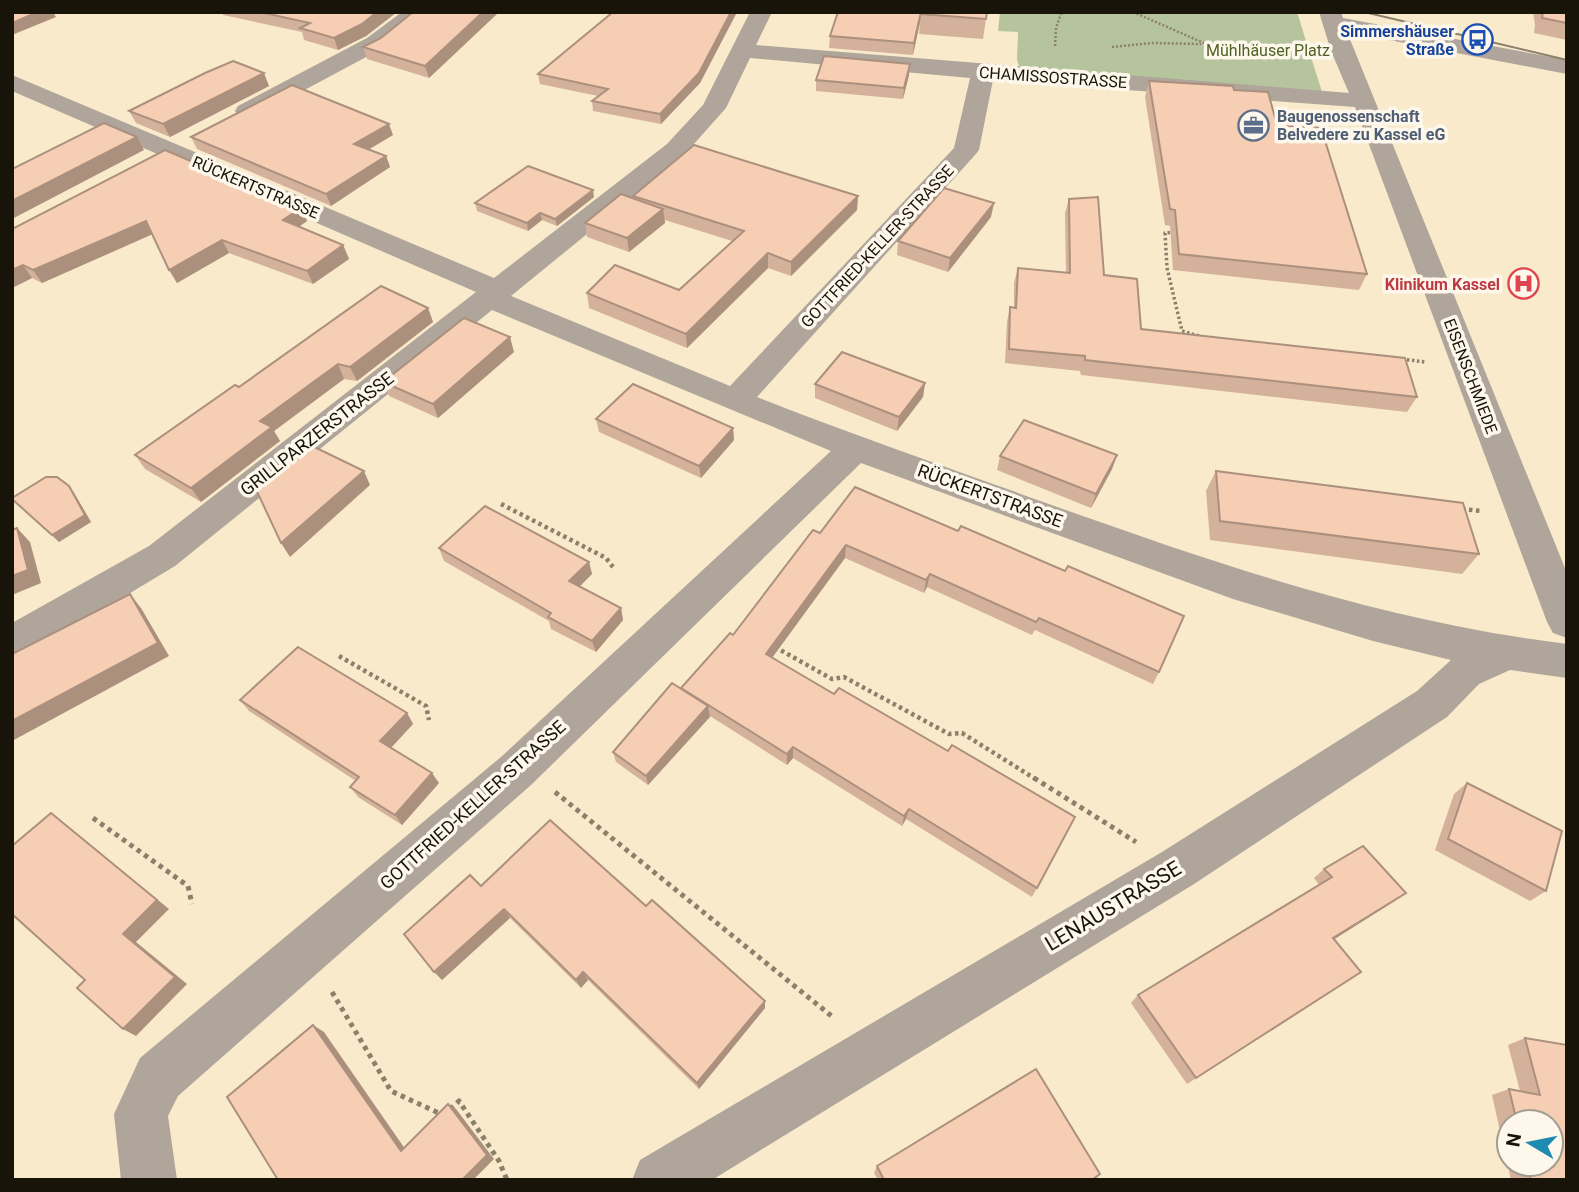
<svg xmlns="http://www.w3.org/2000/svg" width="1579" height="1192" viewBox="0 0 1579 1192" font-family="Roboto,sans-serif">
	<rect width="100%" height="100%" fill="#f9eacb"/>
	<polygon fill="#b6c49e" points="1000,12 1297,12 1322,92 1021,71 1017,60 1018,32 998,31"/>
	<g fill="none" stroke-linecap="round" stroke-linejoin="round">
		<g stroke="#8a806b" stroke-width="2.5" stroke-dasharray="2 2" stroke-linecap="butt">
			<polyline points="1133,12 1206,44 1306,51"/>
			<polyline points="1055,46 1056,28 1061,14 1065,12"/>
			<polyline points="1112,47 1152,43 1201,44"/>
		</g>
		<g stroke="#8a806b" stroke-width="3.5" stroke-dasharray="2.5 2.5" stroke-linecap="butt">
			<polyline points="1175,232 1165,233 1167,268 1182,331 1199,336"/>
			<polyline points="1402,359 1425,362"/>
		</g>
		<g stroke="#8a806b" stroke-width="4.5" stroke-dasharray="3.5 3.5" stroke-linecap="butt">
			<polyline points="501,504 606,558 613,567"/>
			<polyline points="1462,509 1481,511"/>
			<polyline points="775,647 832,679 844,677 949,734 962,733 1037,780"/>
			<polyline points="339,656 426,706 429,720"/>
		</g>
		<g stroke="#8a806b" stroke-width="5" stroke-dasharray="4.5 4.5" stroke-linecap="butt">
			<polyline points="1034,778 1136,842"/>
			<polyline points="555,792 834,1018"/>
			<polyline points="93,818 188,886 192,904"/>
			<polyline points="332,992 391,1091 443,1115"/>
			<polyline points="450,1109 459,1101 499,1161 507,1180"/>
		</g>
		<g fill="#afa59a" fill-rule="evenodd">
			<polygon points="402,12 427,12 383,48 256,116 247,118 238,116 235,111 238,106 367,38"/>
			<path d="M750,12H772L756,45L1349,93L1331,51L1319,12H1341L1343,18L1567,60V74L1347,32L1567,573V638L1553,633L1547,622L1355,107L993,80L979,150L975,155L757,397C853,435 950,468 1046,503C1221,565 1381,621 1567,644V678L1510,670L1479,684L1447,717L1194,884L712,1180H632L640,1160L1162,852L1417,691L1451,660L1373,641L1233,599L861,463L531,785L178,1096L168,1116L177,1180H121L114,1114L140,1058L501,757L831,451L492,310L175,566L49,642L12,655V623L149,546L476,292L12,91V75L494,278L667,144L703,105ZM750,58L970,78L954,148L730,386L511,296L685,154L726,108Z"/>
		</g>
		<polyline stroke="#8a806b" stroke-width="2" points="1364,12 1567,60"/>
	</g>
	<g fill="#d4b19b" fill-rule="evenodd">
		<polygon points="222,12 397,12 366,36 338,50 304,40 302,32 223,15"/>
		<polygon points="413,12 499,12 429,78 367,59 363,47 381,38"/>
		<polygon points="613,12 737,12 700,83 661,124 593,111 592,101 598,96 540,84 538,74"/>
		<polygon points="838,12 987,12 983,39 919,34 920,22 913,55 829,48 830,36"/>
		<polygon points="1533,12 1567,12 1567,40 1534,33 1535,25"/>
		<polygon points="909,75 903,99 816,91 816,80"/>
		<polygon points="1149,81 1234,90 1277,125 1367,274 1359,290 1173,270 1170,226 1165,225 1145,97"/>
		<polygon points="269,86 170,137 136,123 129,111"/>
		<polygon points="393,135 368,149 386,156 390,167 331,206 197,149 191,137"/>
		<polygon points="633,196 858,196 857,210 791,276 768,268 687,348 589,308 587,293 679,290 732,241 665,220 665,223 629,252 587,237 585,223 633,198"/>
		<polygon points="594,197 557,226 542,220 528,231 477,211 475,203"/>
		<polygon points="1069,199 1104,275 1141,329 1417,397 1407,412 1081,375 1080,371 1005,363 1007,322 1010,307 1014,307 1014,283 1018,268 1066,273 1065,213"/>
		<polygon points="301,208 307,221 299,227 343,245 349,259 313,284 229,253 177,283 152,234 42,283 32,278 12,288 12,229"/>
		<polygon points="991,217 948,272 897,255 898,241"/>
		<polygon points="428,308 433,322 357,381 344,379 274,431 280,441 201,502 145,469 135,455 239,387"/>
		<polygon points="514,352 438,418 389,396 383,382"/>
		<polygon points="925,383 923,397 897,431 815,398 815,384"/>
		<polygon points="596,419 733,428 734,440 701,478 599,432"/>
		<polygon points="1117,455 1112,469 1091,508 997,470 1000,456"/>
		<polygon points="1216,471 1479,554 1462,574 1210,540 1206,491"/>
		<polygon points="69,486 74,493 91,522 59,542 12,499"/>
		<polygon points="855,487 1159,672 1153,684 1035,630 1032,635 927,587 924,593 845,558 772,658 834,694 1075,817 1032,897 906,819 902,826 793,758 787,765 710,716 648,785 616,762 613,752 681,689 733,635 820,533"/>
		<polygon points="439,548 589,562 592,574 579,587 621,608 623,620 596,652 551,629 549,621 444,561"/>
		<polygon points="240,700 407,713 413,724 391,748 439,783 402,825 358,797 350,787 356,781 249,711"/>
		<polygon points="1467,783 1546,891 1530,901 1435,850 1454,794"/>
		<polygon points="1324,869 1406,893 1393,902 1334,939 1361,972 1187,1084 1131,1003 1138,995 1319,885 1314,878"/>
		<polygon points="481,886 646,906 765,1001 765,1008 699,1089 588,980 581,988 510,918 442,980"/>
		<path d="M1525,1038L1567,1045V1180H1511L1492,1095L1509,1089L1520,1091L1508,1045ZM1509,1122H1551V1164H1509Z"/>
		<polygon points="877,1166 1092,1180 878,1180 874,1173"/>
	</g>
	<g fill="#ac907e">
		<polygon points="38,12 53,12 56,17 12,35 12,23"/>
		<polygon points="377,12 397,12 366,36 338,50 334,38"/>
		<polygon points="483,12 499,12 429,78 425,66"/>
		<polygon points="731,12 737,12 700,83 661,124 660,114"/>
		<polygon points="921,12 920,22 913,55 914,43"/>
		<polygon points="910,64 909,75 903,99 904,88"/>
		<polygon points="264,73 269,86 170,137 163,124"/>
		<polygon points="389,124 393,135 358,156 354,144"/>
		<polygon points="137,137 144,150 12,219 12,201"/>
		<polygon points="386,156 390,167 331,206 326,194"/>
		<polygon points="593,190 594,197 557,226 555,219"/>
		<polygon points="858,196 857,210 791,276 791,262"/>
		<polygon points="994,203 991,217 948,272 950,258"/>
		<polygon points="301,208 307,221 289,233 283,220"/>
		<polygon points="663,209 665,223 629,252 627,238"/>
		<polygon points="540,213 542,220 528,231 527,223"/>
		<polygon points="146,221 153,234 42,283 33,270"/>
		<polygon points="222,240 229,253 177,283 169,270"/>
		<polygon points="343,245 349,259 313,284 307,271"/>
		<polygon points="768,253 768,268 687,348 686,334"/>
		<polygon points="23,265 32,278 12,288 12,270"/>
		<polygon points="428,308 433,322 357,381 350,367"/>
		<polygon points="510,337 514,352 438,418 433,404"/>
		<polygon points="338,364 344,379 274,431 280,441 201,502 191,488 260,421"/>
		<polygon points="925,383 923,397 897,431 899,417"/>
		<polygon points="733,428 734,440 701,478 699,466"/>
		<polygon points="1117,455 1112,469 1091,508 1096,494"/>
		<polygon points="364,471 370,485 290,557 281,543"/>
		<polygon points="69,486 74,493 91,522 59,542 52,535"/>
		<polygon points="17,528 30,542 41,583 12,595 12,576"/>
		<polygon points="846,545 845,558 766,666 766,654"/>
		<polygon points="589,562 592,574 573,593 569,581"/>
		<polygon points="930,574 927,587 924,593 926,580"/>
		<polygon points="130,594 141,608 169,656 12,741 12,721"/>
		<polygon points="621,608 623,620 596,652 592,641"/>
		<polygon points="708,706 710,717 648,785 646,776"/>
		<polygon points="407,713 413,724 387,752 380,741"/>
		<polygon points="793,747 793,758 787,765 787,754"/>
		<polygon points="432,773 439,783 402,825 395,815"/>
		<polygon points="909,809 906,819 902,826 904,816"/>
		<polygon points="51,813 169,909 136,942 187,984 136,1036 123,1029 123,934"/>
		<polygon points="1406,893 1393,902 1322,947 1333,938"/>
		<polygon points="504,909 510,918 442,980 434,972"/>
		<polygon points="583,972 588,980 581,988 576,980"/>
		<polygon points="765,1001 765,1008 699,1089 697,1083"/>
		<polygon points="313,1025 324,1032 410,1156 401,1151"/>
		<polygon points="448,1104 456,1109 494,1159 473,1180 462,1180"/>
	</g>
	<g fill="#f6ceb4" stroke="#ac907e" stroke-width="2">
		<polygon points="12,12 38,12 12,23"/>
		<polygon points="260,12 377,12 362,24 334,38 300,28 310,23"/>
		<polygon points="413,12 483,12 425,66 363,47 381,38"/>
		<polygon points="613,12 731,12 699,73 660,114 592,101 608,89 538,74"/>
		<polygon points="838,12 921,12 914,43 830,36"/>
		<polygon points="921,12 987,12 986,19 921,14"/>
		<polygon points="1543,12 1567,12 1567,23 1542,18"/>
		<polygon points="824,56 910,64 904,88 816,80"/>
		<polygon points="233,61 264,73 163,124 129,111 205,73"/>
		<polygon points="1149,81 1233,86 1234,90 1268,92 1277,125 1321,128 1367,274 1179,254 1175,210 1170,209"/>
		<polygon points="292,85 389,124 354,144 386,156 326,194 191,137"/>
		<polygon points="104,123 137,137 12,201 12,169"/>
		<polygon points="694,145 858,196 791,262 768,253 686,334 587,293 615,265 679,290 744,231 633,196"/>
		<polygon points="165,150 301,208 283,220 343,245 307,271 222,240 169,270 146,221 33,270 23,265 12,270 12,229"/>
		<polygon points="528,166 593,190 555,219 540,213 527,223 475,203"/>
		<polygon points="944,188 994,203 950,258 898,241"/>
		<polygon points="621,194 663,209 627,238 585,223"/>
		<polygon points="1098,197 1104,275 1137,279 1141,329 1405,358 1417,397 1085,360 1085,356 1009,349 1010,307 1016,308 1018,268 1070,273 1069,199"/>
		<polygon points="381,286 428,308 350,367 338,364 260,421 272,427 191,488 135,455 235,385 239,387"/>
		<polygon points="464,318 510,337 433,404 383,382"/>
		<polygon points="842,352 925,383 899,417 815,384"/>
		<polygon points="633,384 733,428 699,466 596,419"/>
		<polygon points="1024,420 1117,455 1096,494 1000,456"/>
		<polygon points="306,443 364,471 281,543 254,485"/>
		<polygon points="1216,471 1463,503 1479,554 1220,521"/>
		<polygon points="46,477 57,477 69,486 85,515 52,535 12,499 12,498"/>
		<polygon points="855,487 958,531 961,526 1065,571 1068,566 1184,616 1159,672 1039,618 1036,622 930,574 926,580 846,545 766,654 834,694 839,688 948,751 952,745 1075,817 1037,888 909,809 904,816 793,747 787,754 681,688 730,633 733,635 813,530 820,533"/>
		<polygon points="485,506 589,562 569,581 621,608 592,641 548,617 551,613 439,548"/>
		<polygon points="17,528 28,570 12,576 12,530"/>
		<polygon points="130,594 158,643 12,721 12,654"/>
		<polygon points="298,647 407,713 380,741 432,773 395,815 350,787 359,777 240,700"/>
		<polygon points="672,683 708,706 646,776 613,752"/>
		<polygon points="1467,783 1562,831 1546,891 1448,839"/>
		<polygon points="51,813 157,900 123,934 175,977 123,1029 77,988 85,980 12,914 12,846"/>
		<polygon points="550,820 646,906 652,900 765,1001 697,1083 583,972 576,980 504,909 434,972 404,934 470,875 481,886"/>
		<polygon points="1363,846 1406,893 1333,938 1361,972 1196,1078 1138,995 1332,877 1324,869"/>
		<polygon points="313,1025 401,1151 448,1104 487,1155 462,1180 278,1180 227,1097"/>
		<polygon points="1525,1038 1567,1045 1567,1180 1531,1180 1527,1164 1551,1164 1551,1122 1517,1122 1509,1089 1540,1095"/>
		<polygon points="1036,1069 1100,1174 1092,1180 884,1180 877,1166"/>
	</g>
	<defs>
		<symbol id="bus-ring" viewBox="-11 -11 22 22"><circle r="9.5" fill="#fef8ec" stroke="#1a4fb4" stroke-width="1.5"/><path d="M-5-6H5V4H4V6H2V4H-2V6H-4V4H-5ZM-3.5-4V0h7V-4ZM-3.5 1.2v1.5H-2V1.2ZM2 1.2v1.5H3.5V1.2Z" fill="#1a4fb4"/></symbol>
		<symbol id="office-ring" viewBox="-11 -11 22 22"><circle r="9.5" fill="#fef8ec" stroke="#5c6f8a" stroke-width="1.5"/><path d="M-6-3h4V-5.5h4V-3h4V5H-6ZM-1-4.5V-3h2v-1.5ZM-6 0V1H6V0Z" fill="#5c6f8a"/></symbol>
		<symbol id="hospital-ring" viewBox="-11 -11 22 22"><circle r="9.5" fill="#fef8ec" stroke="#e0444e" stroke-width="1.5"/><path d="M-5-5h3v3.5h4V-5h3V5h-3V1.5h-4V5h-3Z" fill="#e0444e"/></symbol>
	</defs>
	<g fill-rule="evenodd">
		<use href="#bus-ring" x="1460" y="22" width="35" height="35"/>
		<use href="#office-ring" x="1236" y="108" width="35" height="35"/>
		<use href="#hospital-ring" x="1506" y="266" width="35" height="35"/>
	</g>
	<g text-anchor="middle" stroke-width="7" stroke-linejoin="round" paint-order="stroke">
		<g font-size="16" font-weight="bold" fill="#164399" stroke="#fef8ec" text-anchor="end">
			<text x="1454" y="37">Simmershäuser<tspan x="1454" dy="18">Straße</tspan></text>
		</g>
		<g font-size="16" fill="#4e6024" stroke="#fef8ec">
			<text x="1268" y="56">Mühlhäuser Platz</text>
		</g>
		<g font-size="16" fill="#191409" stroke="#fef8ec">
			<text transform="translate(1053 77) rotate(4)" y="6">CHAMISSOSTRASSE</text>
			<text transform="translate(256 187) rotate(23)" y="6">RÜCKERTSTRASSE</text>
			<text transform="translate(877 246) rotate(-47)" y="6">GOTTFRIED-KELLER-STRASSE</text>
			<text transform="translate(1471 376) rotate(69)" y="6">EISENSCHMIEDE</text>
		</g>
		<g font-size="16" font-weight="bold" fill="#4e5e75" stroke="#fef8ec" text-anchor="start">
			<text x="1277" y="122">Baugenossenschaft<tspan x="1277" dy="18">Belvedere zu Kassel eG</tspan></text>
		</g>
		<g font-size="16" font-weight="bold" fill="#be3a42" stroke="#fef8ec" text-anchor="end">
			<text x="1500" y="290">Klinikum Kassel</text>
		</g>
		<g font-size="18" fill="#191409" stroke="#fef8ec">
			<text transform="translate(317 434) rotate(-38)" y="6">GRILLPARZERSTRASSE</text>
			<text transform="translate(990 496) rotate(20)" y="6">RÜCKERTSTRASSE</text>
			<text transform="translate(473 805) rotate(-42)" y="6">GOTTFRIED-KELLER-STRASSE</text>
		</g>
		<g font-size="21" fill="#191409" stroke="#fef8ec">
			<text transform="translate(1113 906) rotate(-31)" y="7">LENAUSTRASSE</text>
		</g>
	</g>
	<rect width="1579" height="1192" fill="none" stroke="#191409" stroke-width="28"/>
	<g transform="translate(1530 1143) rotate(280)"><circle r="33" fill="#fef8ec" stroke="#a29d91" stroke-width="2"/>
	<path d="M0-5L12 26L0 18L-12 26Z" fill="#1e8bb1"/>
	<text y="-10" font-size="19" font-weight="bold" text-anchor="middle" fill="#191409">N</text>
	</g>
</svg>
